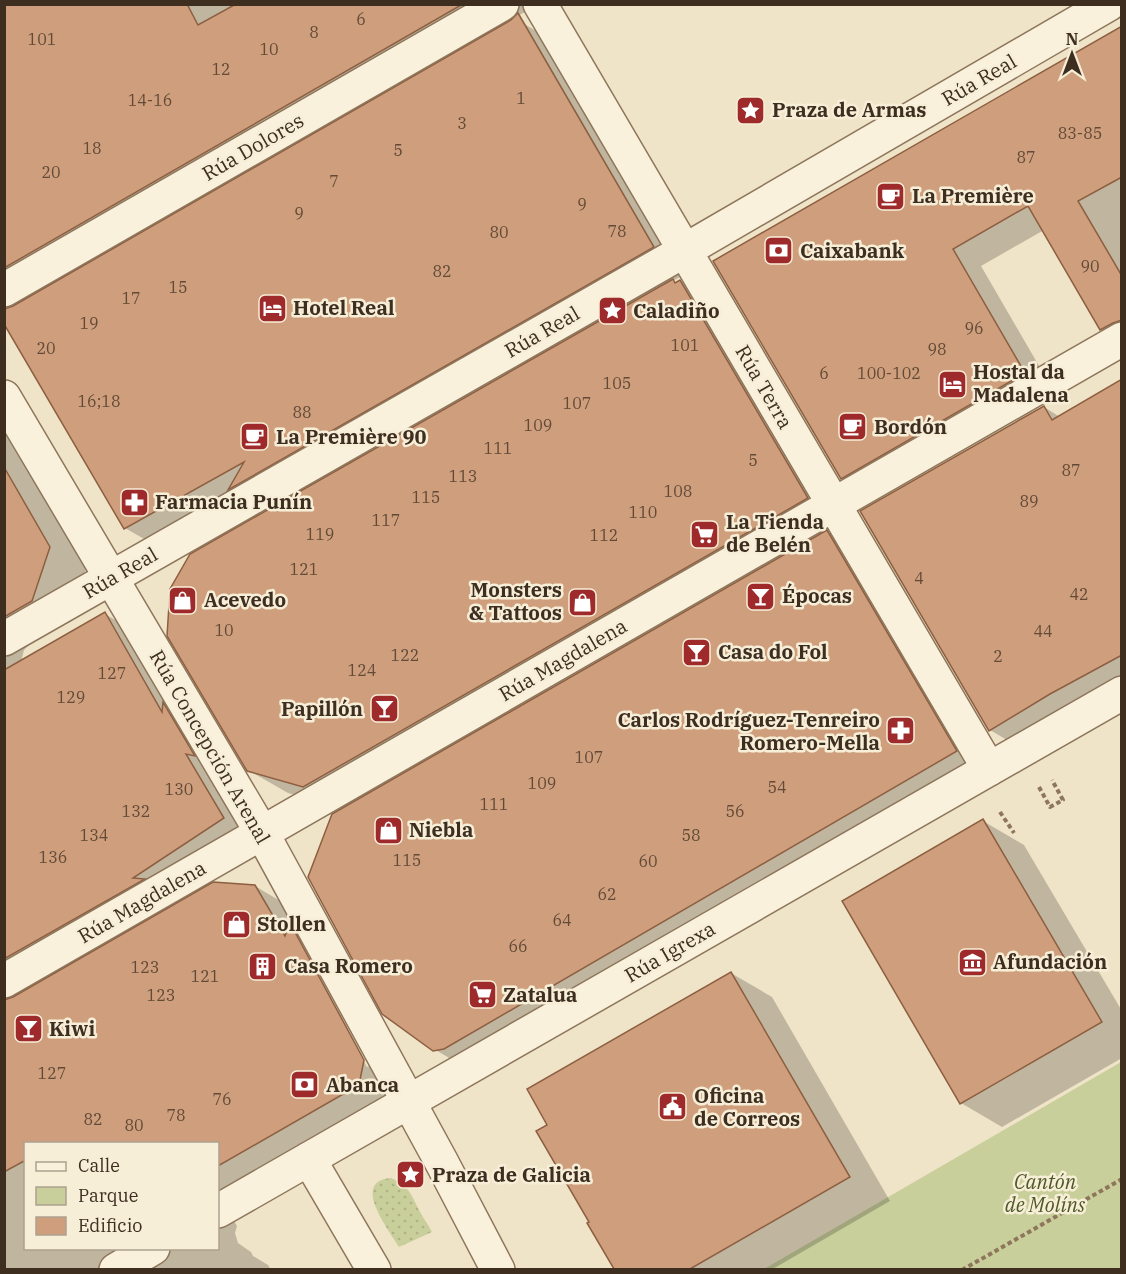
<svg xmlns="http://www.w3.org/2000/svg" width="1126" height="1274" viewBox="0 0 1126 1274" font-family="'IBM Plex Serif',serif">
	<defs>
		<pattern id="grass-dots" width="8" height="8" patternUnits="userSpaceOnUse" patternTransform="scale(1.5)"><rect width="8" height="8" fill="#c9cf9b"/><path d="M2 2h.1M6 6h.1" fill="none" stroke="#aeb285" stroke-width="1.8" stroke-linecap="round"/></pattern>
	</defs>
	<rect width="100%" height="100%" fill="#f0e4c8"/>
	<path fill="url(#grass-dots)" d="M391,1178C409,1186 411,1194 419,1210C423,1218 428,1224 432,1232L399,1247C389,1230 350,1181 391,1178Z"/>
	<polygon fill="#c9cf9b" points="1121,1062 1121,1269 764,1269"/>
	<g fill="#0003" fill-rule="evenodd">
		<polygon points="4,4 530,4 532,8 514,18 555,42 693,270 673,281 677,283 680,281 719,304 846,520 827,532 863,553 992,772 471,1071 434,1049 344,809 288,793 248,770 268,512 252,502 165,551 125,528 17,307 4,300"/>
		<polygon points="1122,28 1122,319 1114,318 1122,322 1122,341 1101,329 1044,230 981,266 1053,390 871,495 842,478 715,262"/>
		<polygon points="1122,381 1122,687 1019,747 990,730 1044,407 1060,417"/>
		<path d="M4,426L86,569L68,622L31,643L24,650L21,662L105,614L141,635L259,839L173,897L182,902L255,886L292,908L396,1105L225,1205L237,1226L235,1233L238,1243L251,1252L253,1256L268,1265L271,1270H4ZM298,939L303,945L369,1066L367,1067ZM26,1144H218V1248H26Z"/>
		<polygon points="983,821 1024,845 1122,1011 1122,1058 1002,1127 961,1103 844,902"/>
		<polygon points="731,973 772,997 890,1201 771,1270 619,1270 614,1267 591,1222 549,1125"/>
	</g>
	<g fill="#cf9f7d" stroke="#8d5f41" stroke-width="1.5">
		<polygon points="4,4 187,4 198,25 236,4 463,4 4,268"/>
		<polygon points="518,13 654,247 228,490 244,462 124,529 4,324 4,309 13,306 511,20"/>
		<polygon points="1122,26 1122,177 1078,201 1122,276 1122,320 1113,323 1100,330 1028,206 953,249 1025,373 841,479 713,261"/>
		<polygon points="673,279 675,283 680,280 808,498 303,787 247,771 167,636 170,589 190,554"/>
		<polygon points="1122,379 1122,655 1050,694 989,731 860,511 1044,406 1052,420"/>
		<polygon points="4,467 50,547 32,601 4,617"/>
		<polygon points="827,530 957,751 444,1049 433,1051 382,1014 308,877 332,814"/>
		<polygon points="105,612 162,712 163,702 195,756 186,754 224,818 133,878 145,879 4,959 4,670"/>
		<polygon points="983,819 1102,1022 960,1104 842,901"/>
		<polygon points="213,882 255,885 285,936 290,923 364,1060 359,1085 218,1166 218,1143 26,1143 26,1160 4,1172 4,1000 13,997"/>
		<polygon points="731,972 850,1177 690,1269 614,1269 587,1223 589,1222 536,1131 547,1125 527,1089"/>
	</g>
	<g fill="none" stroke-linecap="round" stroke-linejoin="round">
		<defs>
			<g id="pedestrian">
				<polyline points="4,290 502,4"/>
				<polyline points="4,639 684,251 1109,4"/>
				<polyline points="4,981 1122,339"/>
			</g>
			<g id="minor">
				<polyline points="540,4 989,769"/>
				<polyline points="4,397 262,833 441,1161 498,1270"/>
				<polyline points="309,1159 374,1270"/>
				<polyline points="218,1211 1122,693"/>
				<polyline points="116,1270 153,1248"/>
			</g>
		</defs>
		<use href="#pedestrian" stroke="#8d765c" stroke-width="36"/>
		<use href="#minor" stroke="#8d765c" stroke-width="36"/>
		<g stroke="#8d765c" stroke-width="4" stroke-dasharray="4.5 3" stroke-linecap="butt">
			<polyline points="1039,787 1050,807 1063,800 1052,780"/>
			<polyline points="1000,812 1014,833"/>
			<polyline points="962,1270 1122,1179"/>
		</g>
		<use href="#pedestrian" stroke="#faf1dc" stroke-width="33"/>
		<use href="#minor" stroke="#faf1dc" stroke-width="33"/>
	</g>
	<defs>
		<symbol id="sight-square" viewBox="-11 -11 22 22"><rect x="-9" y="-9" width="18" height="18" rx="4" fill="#9e2a2b" stroke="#f7eed8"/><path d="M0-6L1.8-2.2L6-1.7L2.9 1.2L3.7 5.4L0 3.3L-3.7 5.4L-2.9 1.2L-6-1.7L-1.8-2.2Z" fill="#fff"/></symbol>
		<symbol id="cafe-square" viewBox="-11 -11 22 22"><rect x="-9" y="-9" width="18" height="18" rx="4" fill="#9e2a2b" stroke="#f7eed8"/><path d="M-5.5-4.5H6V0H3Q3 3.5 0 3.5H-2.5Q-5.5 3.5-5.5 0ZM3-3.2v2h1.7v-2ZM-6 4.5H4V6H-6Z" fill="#fff"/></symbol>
		<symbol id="bank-square" viewBox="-11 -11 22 22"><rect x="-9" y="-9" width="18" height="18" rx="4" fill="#9e2a2b" stroke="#f7eed8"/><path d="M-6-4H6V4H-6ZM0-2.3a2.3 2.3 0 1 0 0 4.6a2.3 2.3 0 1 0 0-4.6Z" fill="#fff"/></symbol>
		<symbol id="hotel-square" viewBox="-11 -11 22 22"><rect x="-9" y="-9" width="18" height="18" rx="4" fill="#9e2a2b" stroke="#f7eed8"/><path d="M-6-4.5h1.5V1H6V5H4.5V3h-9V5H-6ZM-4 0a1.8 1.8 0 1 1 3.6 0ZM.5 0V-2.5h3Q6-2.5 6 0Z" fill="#fff"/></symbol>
		<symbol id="pharmacy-square" viewBox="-11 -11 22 22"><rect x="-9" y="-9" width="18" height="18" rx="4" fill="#9e2a2b" stroke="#f7eed8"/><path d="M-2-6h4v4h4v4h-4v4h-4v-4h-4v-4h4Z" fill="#fff"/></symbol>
		<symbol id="supermarket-square" viewBox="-11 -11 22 22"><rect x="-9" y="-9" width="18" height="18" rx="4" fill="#9e2a2b" stroke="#f7eed8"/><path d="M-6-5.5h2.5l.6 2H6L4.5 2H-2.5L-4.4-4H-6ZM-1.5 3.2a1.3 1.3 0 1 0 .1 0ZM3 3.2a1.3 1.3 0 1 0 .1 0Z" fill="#fff"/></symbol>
		<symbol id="bar-square" viewBox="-11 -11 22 22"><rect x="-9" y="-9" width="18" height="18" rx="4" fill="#9e2a2b" stroke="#f7eed8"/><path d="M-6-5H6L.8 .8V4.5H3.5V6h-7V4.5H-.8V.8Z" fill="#fff"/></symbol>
		<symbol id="shop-square" viewBox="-11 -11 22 22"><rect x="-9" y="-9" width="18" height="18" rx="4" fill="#9e2a2b" stroke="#f7eed8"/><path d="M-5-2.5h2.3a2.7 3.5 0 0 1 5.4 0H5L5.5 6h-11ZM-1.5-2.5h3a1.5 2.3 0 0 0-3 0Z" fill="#fff"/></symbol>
		<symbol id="museum-square" viewBox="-11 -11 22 22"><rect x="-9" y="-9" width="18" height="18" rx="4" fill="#9e2a2b" stroke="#f7eed8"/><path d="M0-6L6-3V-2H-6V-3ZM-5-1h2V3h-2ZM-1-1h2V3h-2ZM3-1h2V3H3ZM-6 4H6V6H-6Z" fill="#fff"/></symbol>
		<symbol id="building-square" viewBox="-11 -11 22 22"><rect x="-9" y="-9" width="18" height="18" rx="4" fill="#9e2a2b" stroke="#f7eed8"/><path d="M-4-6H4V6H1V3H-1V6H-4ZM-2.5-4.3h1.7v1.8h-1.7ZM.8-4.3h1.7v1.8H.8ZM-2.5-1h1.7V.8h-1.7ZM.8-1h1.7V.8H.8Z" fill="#fff"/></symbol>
		<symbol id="civic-square" viewBox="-11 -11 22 22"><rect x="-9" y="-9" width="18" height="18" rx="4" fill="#9e2a2b" stroke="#f7eed8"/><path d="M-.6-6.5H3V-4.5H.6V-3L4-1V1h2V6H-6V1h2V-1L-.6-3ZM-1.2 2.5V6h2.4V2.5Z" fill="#fff"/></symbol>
	</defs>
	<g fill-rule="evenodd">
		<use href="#sight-square" x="734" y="94" width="33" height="33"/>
		<use href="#cafe-square" x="874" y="180" width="33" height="33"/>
		<use href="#bank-square" x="762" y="234" width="33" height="33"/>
		<use href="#hotel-square" x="256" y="292" width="33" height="33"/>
		<use href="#sight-square" x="596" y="294" width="33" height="33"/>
		<use href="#hotel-square" x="936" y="368" width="33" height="33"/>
		<use href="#cafe-square" x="836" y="410" width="33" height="33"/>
		<use href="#cafe-square" x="238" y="420" width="33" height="33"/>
		<use href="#pharmacy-square" x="118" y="486" width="33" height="33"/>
		<use href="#supermarket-square" x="688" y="518" width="33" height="33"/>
		<use href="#bar-square" x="744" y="580" width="33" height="33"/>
		<use href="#shop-square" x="166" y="584" width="33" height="33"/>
		<use href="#shop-square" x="566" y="586" width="33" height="33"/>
		<use href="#bar-square" x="680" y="636" width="33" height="33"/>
		<use href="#bar-square" x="368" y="692" width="33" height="33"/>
		<use href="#pharmacy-square" x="884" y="714" width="33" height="33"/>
		<use href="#shop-square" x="372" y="814" width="33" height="33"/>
		<use href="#shop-square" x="220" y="908" width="33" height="33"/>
		<use href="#museum-square" x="956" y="946" width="33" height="33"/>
		<use href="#building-square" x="246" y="950" width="33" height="33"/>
		<use href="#supermarket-square" x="466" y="978" width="33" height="33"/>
		<use href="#bar-square" x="12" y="1012" width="33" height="33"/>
		<use href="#bank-square" x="288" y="1068" width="33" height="33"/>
		<use href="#civic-square" x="656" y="1090" width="33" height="33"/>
		<use href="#sight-square" x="394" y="1158" width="33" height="33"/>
	</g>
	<g text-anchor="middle" stroke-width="5" stroke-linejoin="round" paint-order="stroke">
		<g font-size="16" fill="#624a37">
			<text x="361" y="25">6</text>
			<text x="314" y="38">8</text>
			<text x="42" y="45">101</text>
			<text x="269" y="55">10</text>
			<text x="221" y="75">12</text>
			<text x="521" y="104">1</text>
			<text x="150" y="106">14-16</text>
			<text x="462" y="129">3</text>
			<text x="1080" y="139">83-85</text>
			<text x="92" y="154">18</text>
			<text x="398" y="156">5</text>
			<text x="1026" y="163">87</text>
			<text x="51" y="178">20</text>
			<text x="334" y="187">7</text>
			<text x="582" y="210">9</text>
			<text x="299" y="219">9</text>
			<text x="617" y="237">78</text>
			<text x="499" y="238">80</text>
			<text x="1090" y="272">90</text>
			<text x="442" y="277">82</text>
			<text x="178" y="293">15</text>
			<text x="131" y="304">17</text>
			<text x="89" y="329">19</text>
			<text x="974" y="334">96</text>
			<text x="685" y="351">101</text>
			<text x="46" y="354">20</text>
			<text x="937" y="355">98</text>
			<text x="824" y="379">6</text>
			<text x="889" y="379">100-102</text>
			<text x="617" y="389">105</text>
			<text x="99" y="407">16;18</text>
			<text x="577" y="409">107</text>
			<text x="302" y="418">88</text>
			<text x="538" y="431">109</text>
			<text x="498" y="454">111</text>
			<text x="753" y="466">5</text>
			<text x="1071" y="476">87</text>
			<text x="463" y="482">113</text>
			<text x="678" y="497">108</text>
			<text x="426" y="503">115</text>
			<text x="1029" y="507">89</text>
			<text x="643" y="518">110</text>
			<text x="386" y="526">117</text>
			<text x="320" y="540">119</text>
			<text x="604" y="541">112</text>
			<text x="304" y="575">121</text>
			<text x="919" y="584">4</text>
			<text x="1079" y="600">42</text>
			<text x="224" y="636">10</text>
			<text x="1043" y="637">44</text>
			<text x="405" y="661">122</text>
			<text x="998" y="662">2</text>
			<text x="362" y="676">124</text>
			<text x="112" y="679">127</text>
			<text x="71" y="703">129</text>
			<text x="589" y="763">107</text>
			<text x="542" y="789">109</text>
			<text x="777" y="793">54</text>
			<text x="179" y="795">130</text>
			<text x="494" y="810">111</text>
			<text x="136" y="817">132</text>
			<text x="735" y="817">56</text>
			<text x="94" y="841">134</text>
			<text x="691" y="841">58</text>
			<text x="53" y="863">136</text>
			<text x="407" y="866">115</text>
			<text x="648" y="867">60</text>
			<text x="607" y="900">62</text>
			<text x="562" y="926">64</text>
			<text x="518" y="952">66</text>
			<text x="145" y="973">123</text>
			<text x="205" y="982">121</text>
			<text x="161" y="1001">123</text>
			<text x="52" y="1079">127</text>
			<text x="222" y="1105">76</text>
			<text x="176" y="1121">78</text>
			<text x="93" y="1125">82</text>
			<text x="134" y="1131">80</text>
		</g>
		<g font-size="20" fill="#3d2e20" stroke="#f7eed8">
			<text transform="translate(979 80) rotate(-30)" y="7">Rúa Real</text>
			<text transform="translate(253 147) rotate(-30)" y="7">Rúa Dolores</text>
			<text transform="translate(542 332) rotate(-30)" y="7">Rúa Real</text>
			<text transform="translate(764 387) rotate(60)" y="7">Rúa Terra</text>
			<text transform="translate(120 573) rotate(-30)" y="7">Rúa Real</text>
			<text transform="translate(563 660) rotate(-30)" y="7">Rúa Magdalena</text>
			<text transform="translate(210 747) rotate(60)" y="7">Rúa Concepción Arenal</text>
			<text transform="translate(142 902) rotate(-30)" y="7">Rúa Magdalena</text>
			<text transform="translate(670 952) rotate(-30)" y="7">Rúa Igrexa</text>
		</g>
		<g font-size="20" font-weight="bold" fill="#3d2e20" stroke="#f7eed8" text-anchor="start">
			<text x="772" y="117">Praza de Armas</text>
			<text x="912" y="203">La Première</text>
			<text x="800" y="258">Caixabank</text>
			<text x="293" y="315">Hotel Real</text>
			<text x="633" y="318">Caladiño</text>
			<text x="973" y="379">Hostal da<tspan x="973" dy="23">Madalena</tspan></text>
			<text x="874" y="434">Bordón</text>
			<text x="276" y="444">La Première 90</text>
			<text x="155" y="509">Farmacia Punín</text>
			<text x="726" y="529">La Tienda<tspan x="726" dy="23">de Belén</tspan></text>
			<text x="562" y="597" text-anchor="end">Monsters<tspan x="562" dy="23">&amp; Tattoos</tspan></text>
			<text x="782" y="603">Épocas</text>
			<text x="204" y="607">Acevedo</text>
			<text x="718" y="659">Casa do Fol</text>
			<text x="363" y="716" text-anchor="end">Papillón</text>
			<text x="880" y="727" text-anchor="end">Carlos Rodríguez-Tenreiro<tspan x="880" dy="23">Romero-Mella</tspan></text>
			<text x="409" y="837">Niebla</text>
			<text x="257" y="931">Stollen</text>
			<text x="993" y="969">Afundación</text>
			<text x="284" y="973">Casa Romero</text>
			<text x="503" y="1002">Zatalua</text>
			<text x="49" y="1036">Kiwi</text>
			<text x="326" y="1092">Abanca</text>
			<text x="694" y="1103">Oficina<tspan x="694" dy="23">de Correos</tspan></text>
			<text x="432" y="1182">Praza de Galicia</text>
		</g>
		<g font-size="20" font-style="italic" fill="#4d5a26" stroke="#f7eed8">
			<text x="1045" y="1189">Cantón<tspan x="1045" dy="23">de Molíns</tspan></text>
		</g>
	</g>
	<rect width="1126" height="1274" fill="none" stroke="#3d2e20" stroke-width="12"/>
	<rect x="24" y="1142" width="195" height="108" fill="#f7eed8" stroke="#ada18e" stroke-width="1.5"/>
	<rect x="36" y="1162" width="30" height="9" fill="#faf1dc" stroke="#ada18e" stroke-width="1.5"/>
	<text x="78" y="1172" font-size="18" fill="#3d2e20">Calle</text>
	<rect x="36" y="1187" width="30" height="18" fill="#c9cf9b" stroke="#ada18e" stroke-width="1.5"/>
	<text x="78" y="1202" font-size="18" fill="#3d2e20">Parque</text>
	<rect x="36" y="1217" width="30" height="18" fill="#cf9f7d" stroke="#ada18e" stroke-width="1.5"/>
	<text x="78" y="1232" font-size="18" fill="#3d2e20">Edificio</text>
	<g transform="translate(1072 54)" stroke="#f7eed8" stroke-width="4.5" paint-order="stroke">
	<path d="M0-4.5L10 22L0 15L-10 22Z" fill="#3d2e20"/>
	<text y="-9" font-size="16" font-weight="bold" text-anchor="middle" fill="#3d2e20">N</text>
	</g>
</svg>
